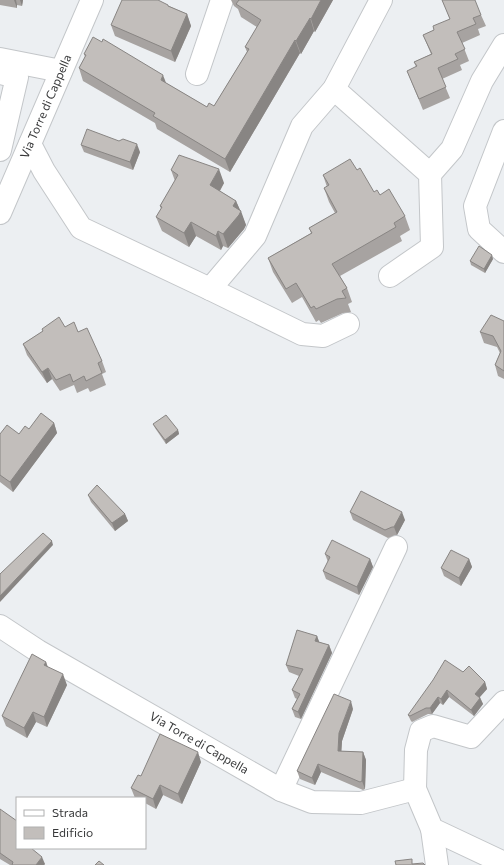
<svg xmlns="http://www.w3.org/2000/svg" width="504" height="865" viewBox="0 0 504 865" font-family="Commissioner,sans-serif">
	<rect width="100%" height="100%" fill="#eceff2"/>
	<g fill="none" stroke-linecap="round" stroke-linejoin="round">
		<defs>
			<g id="minor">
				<polyline points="0,59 61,71"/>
				<polyline points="0,73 17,77 0,150"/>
				<polyline points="197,74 222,0"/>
				<polyline points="334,89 430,174 432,247 390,276"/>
				<polyline points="504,131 475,206 479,229 504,252"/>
				<polyline points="30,144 44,171 81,228 210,289 302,334 323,336 348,324"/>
				<polyline points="430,174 452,149 482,81 504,45"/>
				<path id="s1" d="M0,213L92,0"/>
				<polyline points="210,289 255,236 302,126 334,89 381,0"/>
				<path id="s2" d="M0,626L38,651L281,790L312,802L361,803L415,789"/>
				<polyline points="504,702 471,737 433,726 421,731 416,750 415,789 432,829 504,863"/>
				<polyline points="281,790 396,547"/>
				<polyline points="432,829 437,865"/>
			</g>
		</defs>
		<use href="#minor" stroke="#c3c6c9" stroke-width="24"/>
		<use href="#minor" stroke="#fff" stroke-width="22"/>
	</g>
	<g fill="#a7a3a1">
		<polygon points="0,0 23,0 22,6 17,5 17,8 0,5"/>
		<polygon points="231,0 333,0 315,32 314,31 301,54 300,53 230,172 157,129 155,123 83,81 79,68 85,57 84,54 166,83 207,107 214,106 247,52 245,47 257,27 241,17 238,9 234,6"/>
		<polygon points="442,0 481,15 486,26 478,29 480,35 462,43 469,61 460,65 462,70 442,79 450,98 423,110 407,71 416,67 414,62 431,54 423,35 434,30 450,19"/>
		<polygon points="169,6 187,14 191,26 175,62 115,36 111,25"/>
		<polygon points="81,145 140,152 133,170 84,152"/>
		<polygon points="171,170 224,183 220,191 236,201 246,225 244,229 228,248 223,246 221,250 196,236 189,247 162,231 156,217 161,209 160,206 175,181"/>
		<polygon points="357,170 374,192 380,195 405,216 410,230 400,236 402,241 340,276 347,288 352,302 348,304 351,312 343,313 321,323 319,320 316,322 302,297 292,303 273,272 268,258 311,233 309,228 335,213 329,202 324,188 327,187 323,175"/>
		<polygon points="493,259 485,273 471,265 470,261"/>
		<polygon points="504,321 504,379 498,376 495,365 500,353 497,347 484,343 480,332"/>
		<polygon points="65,327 78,332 102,361 106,372 102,374 106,385 90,392 88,388 77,393 74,385 60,391 52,379 47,383 27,355 23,344 43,331 42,329"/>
		<polygon points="54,423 57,433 13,492 0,482 0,434 19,434 29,429"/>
		<polygon points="153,424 178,430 179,434 166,444 155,428"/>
		<polygon points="88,495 125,514 128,521 115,531 91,502"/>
		<polygon points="350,512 405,520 397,535 395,535 388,538 353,520"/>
		<polygon points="325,554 370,559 373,567 359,595 326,579 323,571 328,562"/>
		<polygon points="469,559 472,567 461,586 444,576 441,568"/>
		<polygon points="317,636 319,642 329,645 332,653 301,719 295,717 292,709 297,699 295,698 292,690 299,676 289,672 286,665"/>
		<polygon points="46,662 48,667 67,685 47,727 36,722 27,738 6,726 2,716"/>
		<polygon points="463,672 485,682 487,689 480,697 483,704 474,716 449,697 443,705 440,703 432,714 428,714 412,722 411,721 408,715"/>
		<polygon points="353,709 342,741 341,751 363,752 366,760 365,789 363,790 321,772 315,785 300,779 297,771"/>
		<polygon points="201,762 182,804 163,795 156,809 145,803 145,798 135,798 131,788 141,776"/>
		<polygon points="0,809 17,848 45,864 44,865 10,865 0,859"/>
	</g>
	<g fill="#888583">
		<polygon points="14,0 16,0 17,5 17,8"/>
		<polygon points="20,0 23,0 22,6"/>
		<polygon points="321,0 333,0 315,32 311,19"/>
		<polygon points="187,14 191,26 175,62 171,51"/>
		<polygon points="310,18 314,31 301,54 296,41"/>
		<polygon points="295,40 300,53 230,172 225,159"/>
		<polygon points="163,75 168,88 161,80"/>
		<polygon points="137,144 140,152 133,170 130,162"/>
		<polygon points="219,169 224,183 215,199 210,185"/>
		<polygon points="236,201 241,212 241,211 246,225 244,229 228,248 223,234 233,206"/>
		<polygon points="191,222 196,236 189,247 184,233"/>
		<polygon points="218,231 223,246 221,250 216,236"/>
		<polygon points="492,255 493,259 485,273 484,269"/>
		<polygon points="48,368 52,379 47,383 42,372"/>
		<polygon points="54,423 57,433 13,492 10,482"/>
		<polygon points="178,430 179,434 166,444 165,440"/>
		<polygon points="402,512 405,520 397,535 394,527"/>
		<polygon points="125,514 128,521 115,531 112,523"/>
		<polygon points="52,541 53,545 0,602 0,596"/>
		<polygon points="370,559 373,567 359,595 357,587"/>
		<polygon points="469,559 472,567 461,586 459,578"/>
		<polygon points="317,636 320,644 315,641"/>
		<polygon points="329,645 332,653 301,719 298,712"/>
		<polygon points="46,662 49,672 44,665"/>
		<polygon points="63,674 67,685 47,727 44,717"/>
		<polygon points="485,682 487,689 477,700 475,694"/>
		<polygon points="447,690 449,697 443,705 441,699"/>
		<polygon points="438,697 440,703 432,714 430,708"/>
		<polygon points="480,698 483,704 474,716 471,710"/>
		<polygon points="351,701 353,709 342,741 341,759 338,751 339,733"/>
		<polygon points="33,712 36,722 27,738 24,728"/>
		<polygon points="198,752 201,762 182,804 178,794"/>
		<polygon points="363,752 366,760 365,789 362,781"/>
		<polygon points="318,764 321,772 315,785 312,778"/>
		<polygon points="160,785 163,795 156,809 153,799"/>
		<polygon points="42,857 45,864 44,865 36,865"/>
	</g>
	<g fill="#c2bebb" stroke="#888583">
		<polygon points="122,0 158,0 168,5 168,6 187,14 171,51 111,25"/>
		<polygon points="239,0 321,0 311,19 310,18 296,41 295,40 225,159 153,116 155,113 79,68 86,55 84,54 93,37 102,42 103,39 163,75 161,80 207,107 209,103 214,106 249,49 245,47 261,20 236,4"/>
		<polygon points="442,0 475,0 481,15 473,18 476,24 457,32 465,49 455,54 458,59 438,68 446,87 419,99 407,71 417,66 414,62 432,54 423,35 434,30 433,26 450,19"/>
		<polygon points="87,129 119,141 123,139 137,144 130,162 81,145"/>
		<polygon points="179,155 219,169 210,185 236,201 233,206 241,211 239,215 223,234 218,231 216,236 191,222 184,233 156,217 162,207 160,206 178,175 171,170"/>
		<polygon points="350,159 357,170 360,168 374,192 377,190 380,195 389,189 405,216 394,223 396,227 332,264 347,288 342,291 346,298 337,299 316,309 314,306 311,308 296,283 286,289 268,258 312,233 309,228 337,212 324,188 329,185 323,175"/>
		<polygon points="479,246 492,255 484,269 470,261"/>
		<polygon points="491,315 504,321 504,371 495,365 501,351 493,336 480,332"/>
		<polygon points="59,317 65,327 74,322 78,332 87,328 102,361 98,363 102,373 86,381 84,376 73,382 70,374 56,380 48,368 42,372 23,344 43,331 42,329"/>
		<polygon points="41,413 54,423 10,482 0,475 0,434 7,425 19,434 25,426 29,429"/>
		<polygon points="166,415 178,430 165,440 153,424"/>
		<polygon points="97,485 125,514 112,523 88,495"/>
		<polygon points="361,491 402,512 394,527 392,527 385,530 350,512"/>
		<polygon points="43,533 52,541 0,596 0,574"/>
		<polygon points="332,540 370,559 357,587 323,571 330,557 325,554"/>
		<polygon points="451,550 469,559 459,578 441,568"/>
		<polygon points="297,630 317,636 315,641 329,645 298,712 292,709 300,694 292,690 303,669 286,665"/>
		<polygon points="32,654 46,662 44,665 63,674 44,717 33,712 24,728 2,716"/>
		<polygon points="445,660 463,672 469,666 485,682 475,694 480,698 471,710 447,690 441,699 438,697 430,708 426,708 410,716 408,715 433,680"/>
		<polygon points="334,694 351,701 339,733 338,751 363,752 362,781 360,782 318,764 312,778 297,771"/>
		<polygon points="160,734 198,752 178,794 160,785 153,799 131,788 138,775 141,776"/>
		<polygon points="0,809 17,821 17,848 31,848 42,857 36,865 12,865 13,862 0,853"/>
		<polygon points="412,859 412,864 423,863 425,865 396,865 395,861"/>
		<polygon points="99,861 104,865 95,865"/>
	</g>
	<g text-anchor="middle" stroke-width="3" stroke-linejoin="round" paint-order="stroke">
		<g font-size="12" fill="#38393a" stroke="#fff">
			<text dy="4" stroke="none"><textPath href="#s1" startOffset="116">Via Torre di Cappella</textPath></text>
			<text dy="4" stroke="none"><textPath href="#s2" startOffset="231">Via Torre di Cappella</textPath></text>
		</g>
	</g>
	<rect x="16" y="797" width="130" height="52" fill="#ffffff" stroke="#afb0b0"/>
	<rect x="24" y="810" width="20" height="6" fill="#ffffff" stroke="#afb0b0"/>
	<text x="52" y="817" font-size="12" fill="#38393a">Strada</text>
	<rect x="24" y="827" width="20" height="12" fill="#c2bebb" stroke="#afb0b0"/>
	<text x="52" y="837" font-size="12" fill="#38393a">Edificio</text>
</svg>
